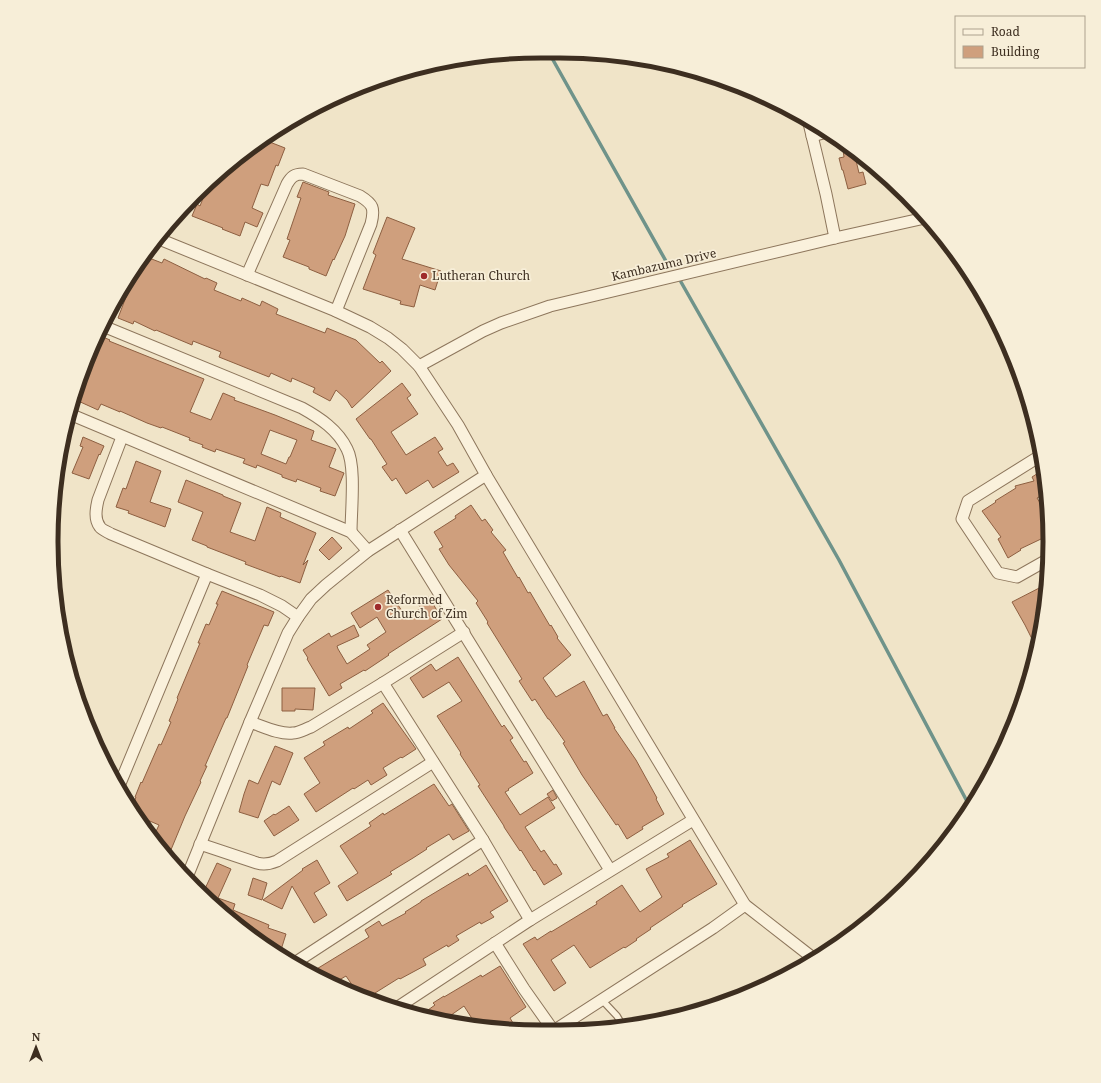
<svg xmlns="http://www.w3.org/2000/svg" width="1101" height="1083" viewBox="0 0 1101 1083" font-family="'Noto Serif',serif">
	<rect width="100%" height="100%" fill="#f0e4c8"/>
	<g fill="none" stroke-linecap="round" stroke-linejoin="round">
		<g stroke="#6f938a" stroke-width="3.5">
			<polyline points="548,51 667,263"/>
			<polyline points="681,282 839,560 970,807"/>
		</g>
	</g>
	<g fill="#cf9f7d" stroke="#8d5f41" fill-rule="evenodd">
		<polygon points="262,139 285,148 278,166 276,165 268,186 261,184 252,208 263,213 257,227 245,222 240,236 222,229 223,228 192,216 197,204 200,206 209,183"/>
		<polygon points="842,143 854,152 859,173 863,172 866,184 848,189 843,170 842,170 839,158 844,157"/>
		<polygon points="303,182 329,192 328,195 355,204 345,236 334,260 333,259 326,276 309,269 309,267 283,257 290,240 287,239 301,198 297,197"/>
		<polygon points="387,217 415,228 402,259 441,271 435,290 420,285 414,307 400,304 401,301 363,289 376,255 373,253"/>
		<polygon points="144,256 162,263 164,259 205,279 206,278 217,283 214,290 241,301 242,298 260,306 262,301 278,309 276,314 325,333 327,328 356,340 380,363 382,361 391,371 352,408 347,400 336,390 330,401 313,392 315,388 292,378 291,382 271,373 269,377 219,357 221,352 193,341 192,345 156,330 155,331 134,321 133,324 118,318 134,276 131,275 134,269"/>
		<path d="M98,335L110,340L109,341L204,379L190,412L211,420L223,393L235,398L234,400L275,415L314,431L311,440L336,449L329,467L344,473L335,496L320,491L321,488L297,479L296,482L282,477V475L257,465L256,468L243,463L245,459L216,449L215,452L202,447L203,445L189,440L190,438L162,427L161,428L147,423L120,411V412L101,404L98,410L76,400L88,354ZM270,430L297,440L290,457H289L286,464L261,454Z"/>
		<polygon points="402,383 411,395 407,398 418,414 391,432 406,455 435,437 443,449 438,452 447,466 453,463 459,472 433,488 428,480 406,494 396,478 392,481 382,467 387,464 371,439 370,439 356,419"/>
		<polygon points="83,437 104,446 100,455 99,454 89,479 72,473 83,447 80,446"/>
		<polygon points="136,461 161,471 150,502 171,509 165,527 128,513 129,511 116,507 123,488 126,489"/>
		<polygon points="1043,470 1048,503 1043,495 1037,498 1049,517 1048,549 1041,539 1020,549 1021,550 1008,558 998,539 1001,537 982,511 996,502 995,501 1016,488 1015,486 1034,481 1032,477"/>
		<polygon points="186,480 223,495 223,496 241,503 230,532 255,541 267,507 281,513 280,517 316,533 303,565 308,560 300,583 281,576 280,577 245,564 246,562 207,547 207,546 192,540 203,512 178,502"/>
		<polygon points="471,505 482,521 485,519 493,530 491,532 506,550 503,552 518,578 519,577 528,593 530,592 550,626 551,625 558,637 557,638 571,655 543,678 556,697 584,681 603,716 607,714 615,728 614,728 636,760 657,798 656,799 664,814 642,827 643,829 627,839 618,824 616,825 582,775 563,743 565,742 549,719 548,719 535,699 532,701 519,681 522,679 487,623 488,622 476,603 478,601 449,565 439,549 443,547 434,532 456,518 455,516"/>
		<polygon points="332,537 342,548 329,560 319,550"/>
		<polygon points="1047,584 1046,607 1036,612 1042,623 1036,647 1025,625 1012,602"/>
		<polygon points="388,590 406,617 421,608 418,604 429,597 442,619 388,654 389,655 365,671 364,670 340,684 342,688 329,696 307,659 308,658 303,650 329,633 331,637 354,625 359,636 337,646 338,649 347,664 370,649 367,645 386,632 377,617 360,628 351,613"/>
		<polygon points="222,591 274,612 268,626 264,625 247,665 248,666 227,718 226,718 205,766 207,766 200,781 201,782 185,816 168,857 152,840 159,825 138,816 132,807 136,797 135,797 141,782 142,783 159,744 161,745 171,722 169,721 178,699 177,698 200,643 198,643 206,624 209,625 218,604 216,604"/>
		<polygon points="458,657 502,727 504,725 513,738 510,740 524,762 526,761 533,773 508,789 509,790 505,792 520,815 548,797 555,808 525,827 541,852 544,850 554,865 556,864 562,874 544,885 535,870 534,871 521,850 520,851 504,827 504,826 478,786 480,785 460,754 461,753 437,716 462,701 449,682 423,698 410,678 431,664 436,671"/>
		<polygon points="282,688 315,688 313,710 295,709 295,711 282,711"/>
		<polygon points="383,703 416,749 402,758 401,757 383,768 387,775 371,785 368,780 354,789 353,788 316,812 304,794 320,783 304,758 325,745 323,742 348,727 349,729 373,713 371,711"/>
		<polygon points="275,746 293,753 280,785 272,781 258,818 239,812 244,794 249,780 258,784"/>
		<polygon points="434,784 449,806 452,804 469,831 453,840 449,834 426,848 427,849 413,858 390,872 392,874 347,901 338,886 358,873 340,846 371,826 369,823 383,813 384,815"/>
		<polygon points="553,790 557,798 552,801 547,794"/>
		<polygon points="289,806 299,820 274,836 264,821 274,814 275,815"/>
		<polygon points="690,840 717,884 682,905 683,906 650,928 651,929 636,939 637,940 625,948 624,947 590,968 574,945 551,960 566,983 554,991 523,944 535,937 537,940 551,931 551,932 597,904 596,902 622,885 640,912 662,897 646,869 669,857 667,854"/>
		<polygon points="317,860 330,883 314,893 327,915 314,923 292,886 282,909 263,900 303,870 302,869"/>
		<polygon points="217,863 231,869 218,898 235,904 233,910 269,925 268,928 286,934 280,953 275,951 266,945 267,941 251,934 218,910 202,893 203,893"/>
		<polygon points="486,865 508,901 490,912 494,917 481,924 480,922 456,936 459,940 448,947 447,945 423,959 426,965 400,979 399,978 375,993 376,994 369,999 359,995 346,976 334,983 319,977 315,970 369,937 365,930 379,921 382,926 406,913 405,912 421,902 421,901 451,883 468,873 469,876"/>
		<polygon points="253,878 267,883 262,900 248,895"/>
		<polygon points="500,966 526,1007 510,1018 513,1023 504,1029 478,1028 464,1006 444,1020 421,1015 435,1005 433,1003 444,996 444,997 481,975 482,977"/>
	</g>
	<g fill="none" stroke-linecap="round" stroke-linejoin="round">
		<defs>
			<polyline id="lane" points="602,1000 617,1016 623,1026"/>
			<g id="street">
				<polyline points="808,119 826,194 835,238"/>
				<polyline points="812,136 827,132"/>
				<polyline points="159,239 336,311 370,327 388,338 402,349 419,366 458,425 486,475 745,905 813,958"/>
				<path d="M247,275L287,184C291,177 294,174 303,174L360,196C373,204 375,208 371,224L336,311"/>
				<path d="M103,326L302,408C320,418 338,430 347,449C356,466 351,511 351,532"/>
				<polyline points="419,366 483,331 501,323 550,306 835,238 925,218"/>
				<polyline points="72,415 351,532 368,551"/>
				<path d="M122,437L98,500C96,509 94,519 100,527C102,530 108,532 111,534L207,574L260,595L282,606L298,617"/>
				<polyline points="1040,456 968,501 962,519 998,573 1017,577 1047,560"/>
				<polyline points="400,530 610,870"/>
				<polyline points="383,683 483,840 530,920"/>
				<path d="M250,722C262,726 280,735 293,733C299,733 305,729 311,727L383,683L464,632"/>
				<polyline points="119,786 207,574"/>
				<path d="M200,844L257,863C264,865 270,864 277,861L433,762"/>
				<polyline points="187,877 250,722 288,633 298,617 311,599 326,585 368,551 486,475"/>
				<polyline points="495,943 524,989 553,1030"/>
				<polyline points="293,964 483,840"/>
				<polyline points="395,1009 530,920 693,820"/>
				<polyline points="555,1030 713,928 745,905"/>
			</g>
		</defs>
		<use href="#lane" stroke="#8d765c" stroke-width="8"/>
		<use href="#street" stroke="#8d765c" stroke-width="13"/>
		<use href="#lane" stroke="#faf1dc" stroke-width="5.5"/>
		<use href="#street" stroke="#faf1dc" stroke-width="11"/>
	</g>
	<g fill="#9e2a2b" stroke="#f7eed8" stroke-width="1.5">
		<circle cx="424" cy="276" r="4"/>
		<circle cx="378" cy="607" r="4"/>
	</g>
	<g text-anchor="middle" stroke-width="3.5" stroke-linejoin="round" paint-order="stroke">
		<g font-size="12" fill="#3d2e20" stroke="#f7eed8">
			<text transform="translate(664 265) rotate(-13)" y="4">Kambazuma Drive</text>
		</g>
		<g font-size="12" fill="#3d2e20" stroke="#f7eed8" text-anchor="start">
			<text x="432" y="280">Lutheran Church</text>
			<text x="386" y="604">Reformed<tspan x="386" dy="14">Church of Zim</tspan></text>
		</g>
	</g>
	<path d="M0 0H1101V1083H0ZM541 58H560A483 483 0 0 1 1043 541V542A483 483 0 0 1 560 1025H541A483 483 0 0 1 58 542V541A483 483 0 0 1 541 58Z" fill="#f7eed8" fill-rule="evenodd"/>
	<path fill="none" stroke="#3d2e20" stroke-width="5" d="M541 58H560A483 483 0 0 1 1043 541V542A483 483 0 0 1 560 1025H541A483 483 0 0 1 58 542V541A483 483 0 0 1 541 58Z"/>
	<rect x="955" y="16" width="130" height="52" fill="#f7eed8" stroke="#ada18e"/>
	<rect x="963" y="29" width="20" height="6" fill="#faf1dc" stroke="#ada18e"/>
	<text x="991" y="36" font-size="12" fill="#3d2e20">Road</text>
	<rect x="963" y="46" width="20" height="12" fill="#cf9f7d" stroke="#ada18e"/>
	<text x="991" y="56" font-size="12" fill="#3d2e20">Building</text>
	<g transform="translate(36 1047)" stroke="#f7eed8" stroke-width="3" paint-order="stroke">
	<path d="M0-3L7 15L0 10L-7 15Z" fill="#3d2e20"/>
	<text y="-6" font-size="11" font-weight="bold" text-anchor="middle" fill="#3d2e20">N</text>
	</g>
</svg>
